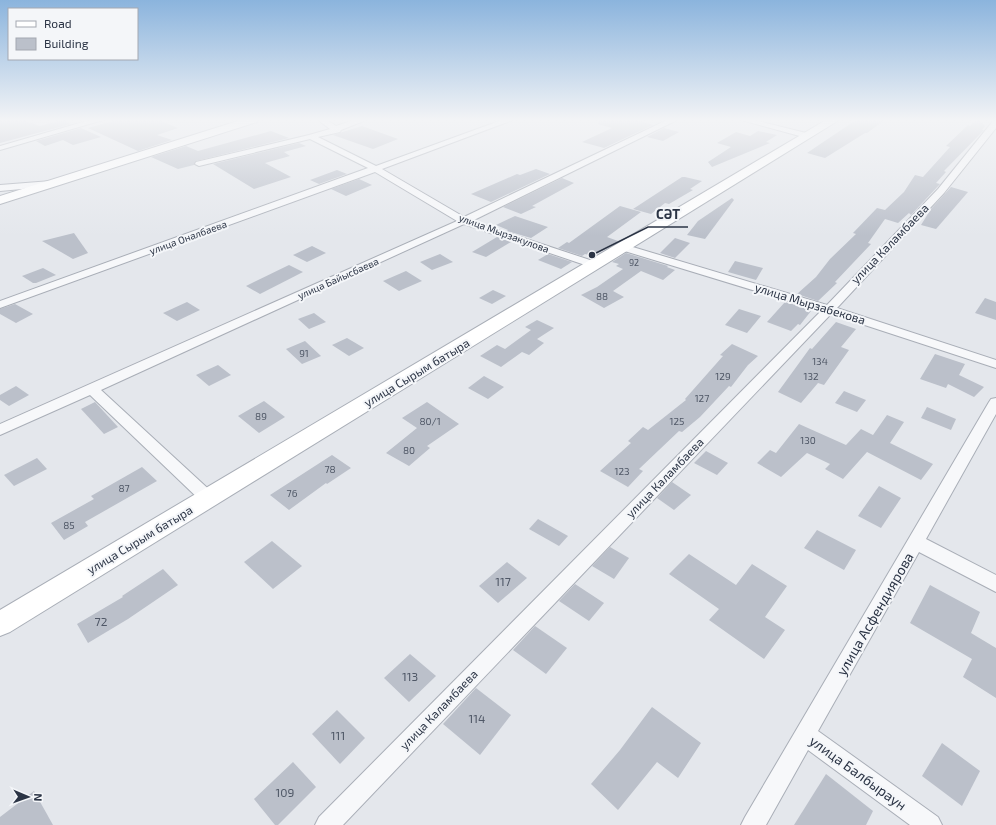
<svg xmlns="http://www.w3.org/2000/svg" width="996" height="825" viewBox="0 0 996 825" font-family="'Exo 2',sans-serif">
	<rect width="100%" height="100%" fill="#e4e7ec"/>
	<g fill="#bbc0ca">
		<polygon points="0,120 23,120 40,126 62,120 71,124 0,143"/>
		<polygon points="116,120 158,120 178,128 157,135 172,140 138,151 88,128"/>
		<polygon points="599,120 637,120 653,125 604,148 582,142 612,128 598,124"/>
		<polygon points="856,120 885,120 867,133 865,133 825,158 807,153"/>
		<polygon points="976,120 979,120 985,126 982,130 984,130 944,171 946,172 936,183 940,184 911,215 909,213 898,223 885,219 868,243 871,244 835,282 837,283 818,301 797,294 816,277 830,259 856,234 853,233 877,208 885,210 904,192 915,175 923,177 950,147 946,146 968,125 970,126"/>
		<polygon points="362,126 398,139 373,149 333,135"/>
		<polygon points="81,128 101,137 73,145 63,140 45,146 36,141"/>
		<polygon points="664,128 679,132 663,141 647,137"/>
		<polygon points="271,131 289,138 196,161 194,165 178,169 151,157 186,146 198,151"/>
		<polygon points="758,131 777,135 766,142 770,143 712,167 708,162 731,147 717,143 736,132 750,136"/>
		<polygon points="299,143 306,146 284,152 290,156 265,163 291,177 254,189 213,164"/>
		<polygon points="536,169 550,174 491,202 471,194 517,174 520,175"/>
		<polygon points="337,170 347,174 319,184 310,180"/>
		<polygon points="682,177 685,177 702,181 690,189 693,190 669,204 665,203 651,214 633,209"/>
		<polygon points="562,178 574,183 532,206 536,207 521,214 503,207"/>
		<polygon points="359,179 372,185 346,196 331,189"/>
		<polygon points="951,187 968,192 936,229 921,225 931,209"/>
		<polygon points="732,198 734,200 705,239 687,235 698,221"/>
		<polygon points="620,206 641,212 607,237 618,241 612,245 593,256 585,254 582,256 558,248 567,242 569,243"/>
		<polygon points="515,216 548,227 531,238 507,231 508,230 496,225"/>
		<polygon points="74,233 88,253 73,259 42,241"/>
		<polygon points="497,237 511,242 486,257 472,252"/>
		<polygon points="675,238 690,243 675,258 660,253"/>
		<polygon points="312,246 326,253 307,262 293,255"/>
		<polygon points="626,253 668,266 667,267 675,270 663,280 641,271 613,291 624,297 604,308 581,295 597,287 623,269 616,266 619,264 612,262"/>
		<polygon points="440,254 453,262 432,270 420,262"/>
		<polygon points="548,254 572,262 561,269 538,260"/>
		<polygon points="735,261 763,268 756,280 728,272"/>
		<polygon points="289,265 303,272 260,294 246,286"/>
		<polygon points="43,268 56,275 36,283 33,283 22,276"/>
		<polygon points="406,271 422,281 399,291 383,281"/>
		<polygon points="493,290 506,296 492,304 479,298"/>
		<polygon points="985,298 996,302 996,320 975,313"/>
		<polygon points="187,302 200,310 177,321 163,313"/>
		<polygon points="785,302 810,309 808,310 811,311 800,325 798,324 791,331 767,322"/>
		<polygon points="15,304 33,314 16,323 0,314 0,309"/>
		<polygon points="739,309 761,316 747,333 725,325"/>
		<polygon points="314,313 326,322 309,329 298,319"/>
		<polygon points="537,320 554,328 537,339 544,343 529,355 522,352 501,367 480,356 497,345 505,349 531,330 525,327"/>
		<polygon points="836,322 856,329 841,347 849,350 824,385 818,383 801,403 778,392 810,348 812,349"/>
		<polygon points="347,338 364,348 349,356 332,345"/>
		<polygon points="305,341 321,356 302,364 286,349"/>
		<polygon points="732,344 758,356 748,365 731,387 729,386 700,417 682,432 679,431 639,469 643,471 628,487 600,471 631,443 628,441 643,427 648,430 686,400 685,399 723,356 720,355"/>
		<polygon points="935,354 965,364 959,375 984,387 974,397 948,384 946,388 920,379"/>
		<polygon points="218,365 231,375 209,386 196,375"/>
		<polygon points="484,376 504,387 488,399 468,388"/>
		<polygon points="16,386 29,395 9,406 0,400 0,395"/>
		<polygon points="844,391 866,400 857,412 835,403"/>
		<polygon points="264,401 285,417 259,433 238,416"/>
		<polygon points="95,402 118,427 104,434 81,409"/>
		<polygon points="427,402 459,424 427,446 430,448 409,466 386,453 417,428 402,418"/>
		<polygon points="927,407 956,419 951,430 921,418"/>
		<polygon points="887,415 904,422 890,443 933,464 921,480 867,452 843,479 825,469 830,464 807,453 781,477 757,463 770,450 776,453 799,424 846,445 861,429 873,435"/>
		<polygon points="706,451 728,463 717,475 694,463"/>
		<polygon points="332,455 351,468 327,484 326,483 289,510 270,495"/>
		<polygon points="37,458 47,469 14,486 4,475"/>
		<polygon points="142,467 157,481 85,522 88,526 64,540 51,523 94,499 91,496"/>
		<polygon points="672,482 691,495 674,510 657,498"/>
		<polygon points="879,486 901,498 881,528 858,516"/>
		<polygon points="538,519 568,536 559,546 529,529"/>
		<polygon points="817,530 856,550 844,570 804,548"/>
		<polygon points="272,541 302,566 273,589 244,562"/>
		<polygon points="610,547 629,558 614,579 592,566"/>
		<polygon points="689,554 736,585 752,564 787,586 765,617 785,630 764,659 709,620 719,609 669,574"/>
		<polygon points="507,562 527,578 498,603 479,586"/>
		<polygon points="163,569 178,585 128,619 88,643 77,624 123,597 122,596"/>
		<polygon points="575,584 604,603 589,621 559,601"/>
		<polygon points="930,585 980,612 971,633 996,648 996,698 963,677 972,659 910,623"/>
		<polygon points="535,626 567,648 546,674 513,650"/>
		<polygon points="410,654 436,676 409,702 384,678"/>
		<polygon points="476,688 511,715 480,755 443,724"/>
		<polygon points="652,707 701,743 678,778 657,762 618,810 591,784 620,750"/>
		<polygon points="337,710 365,738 340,764 312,734"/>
		<polygon points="942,743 980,771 962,806 922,776"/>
		<polygon points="293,762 316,787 278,825 275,825 254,799"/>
		<polygon points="826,774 873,811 866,825 794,825"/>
		<polygon points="34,791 53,825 0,825 0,817"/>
	</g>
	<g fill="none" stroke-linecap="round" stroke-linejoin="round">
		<defs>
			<g id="street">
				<polygon points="90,120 103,120 0,150 0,146"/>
				<polygon points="318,120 327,120 336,126 354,120 366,120 341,130 340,132 318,137 376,166 502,120 513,120 382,169 464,217 667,120 677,120 472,221 599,263 600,265 599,267 591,267 464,224 101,390 215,495 217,499 215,503 209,505 203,503 90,395 0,435 0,424 457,221 375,172 0,308 0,301 368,168 310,139 199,166 195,164 196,162 309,135 330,129"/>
				<polygon points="741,120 754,120 810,134 811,136 807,138"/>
				<polygon points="993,121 996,121 996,128 944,193 837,308 996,360 996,368 831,314 343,825 315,825 319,817 821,311 618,249 617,247 618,245 626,245 827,305 938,189"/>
				<polygon points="51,181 54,182 55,184 54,186 0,191 0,185"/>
				<polygon points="996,398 996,414 926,539 996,575 996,592 919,552 818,731 938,817 942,825 910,825 808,750 766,825 741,825 745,817 989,402 991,399"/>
			</g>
			<g id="secondary">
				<polygon points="241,120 258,120 257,122 0,204 0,196"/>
				<polygon points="826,120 839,120 10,632 0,636 0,610"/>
			</g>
		</defs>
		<use href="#street" stroke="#a9aeb7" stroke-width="2"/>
		<use href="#secondary" stroke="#a9aeb7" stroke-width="2"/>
		<use href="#street" fill="#f7f8fa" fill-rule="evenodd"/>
		<use href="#secondary" fill="#fff" fill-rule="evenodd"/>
	</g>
	<linearGradient id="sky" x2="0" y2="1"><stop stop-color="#8bb4dd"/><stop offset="0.51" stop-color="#f3f4f6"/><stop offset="1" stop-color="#f3f4f6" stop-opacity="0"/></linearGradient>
	<rect width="996" height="236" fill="url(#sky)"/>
	<g text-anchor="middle" stroke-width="4" stroke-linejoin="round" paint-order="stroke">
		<g font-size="9" fill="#4f5766">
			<text x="634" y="266">92</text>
		</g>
		<g font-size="10" fill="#2b3445" stroke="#f4f6f9">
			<text transform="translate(504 233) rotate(20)" y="4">улица Мырзакулова</text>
			<text transform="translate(188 237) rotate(-20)" y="4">улица Оналбаева</text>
			<text transform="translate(338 278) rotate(-24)" y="4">улица Байысбаева</text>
		</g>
		<g font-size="10" fill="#4f5766">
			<text x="602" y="300">88</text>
			<text x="304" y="357">91</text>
			<text x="820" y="365">134</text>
			<text x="723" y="380">129</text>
			<text x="811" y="380">132</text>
			<text x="702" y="402">127</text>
			<text x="261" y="420">89</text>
			<text x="430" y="425">80/1</text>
			<text x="677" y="425">125</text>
			<text x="808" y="444">130</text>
			<text x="409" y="454">80</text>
			<text x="330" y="473">78</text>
			<text x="622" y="475">123</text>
			<text x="124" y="492">87</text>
			<text x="292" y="497">76</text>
			<text x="69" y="529">85</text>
		</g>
		<g font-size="12" fill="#2b3445" stroke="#f4f6f9">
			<text transform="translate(890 244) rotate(-46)" y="4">улица Каламбаева</text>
			<text transform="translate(810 304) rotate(17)" y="4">улица Мырзабекова</text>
			<text transform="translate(417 373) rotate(-31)" y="4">улица Сырым батыра</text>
			<text transform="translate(665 478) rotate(-46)" y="4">улица Каламбаева</text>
			<text transform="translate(140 540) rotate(-31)" y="4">улица Сырым батыра</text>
			<text transform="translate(439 710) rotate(-46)" y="4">улица Каламбаева</text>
		</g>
		<g font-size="12" fill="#4f5766">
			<text x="503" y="586">117</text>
			<text x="101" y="626">72</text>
			<text x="410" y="681">113</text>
			<text x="477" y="723">114</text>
			<text x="338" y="740">111</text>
			<text x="285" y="797">109</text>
		</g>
		<g font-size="14" fill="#2b3445" stroke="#f4f6f9">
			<text transform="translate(875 614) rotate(-60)" y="5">улица Асфендиярова</text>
			<text transform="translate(858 773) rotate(36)" y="5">улица Балбыраун</text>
		</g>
	</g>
	<path fill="none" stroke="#2b3445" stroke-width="1.5" d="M592 255L648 227H688"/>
	<circle fill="#2b3445" stroke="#f4f6f9" stroke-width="1.5" cx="592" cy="255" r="4"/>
	<g font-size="13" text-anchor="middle" font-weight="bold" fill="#2b3445" stroke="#f4f6f9" stroke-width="4" stroke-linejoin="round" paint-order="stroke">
		<text x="668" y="219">СƏТ</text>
	</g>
	<rect x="8" y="8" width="130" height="52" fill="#f4f6f9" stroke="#a4a8b1"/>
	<rect x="16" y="21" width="20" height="6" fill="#ffffff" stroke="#a4a8b1"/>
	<text x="44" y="28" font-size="12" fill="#2b3445">Road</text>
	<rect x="16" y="38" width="20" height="12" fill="#bbc0ca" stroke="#a4a8b1"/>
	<text x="44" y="48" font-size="12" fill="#2b3445">Building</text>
	<g transform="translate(28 797) rotate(92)" stroke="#f4f6f9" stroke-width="3" paint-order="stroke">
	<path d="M0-3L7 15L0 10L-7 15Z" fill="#2b3445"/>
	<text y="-6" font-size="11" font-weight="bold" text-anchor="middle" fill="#2b3445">N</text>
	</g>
</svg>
